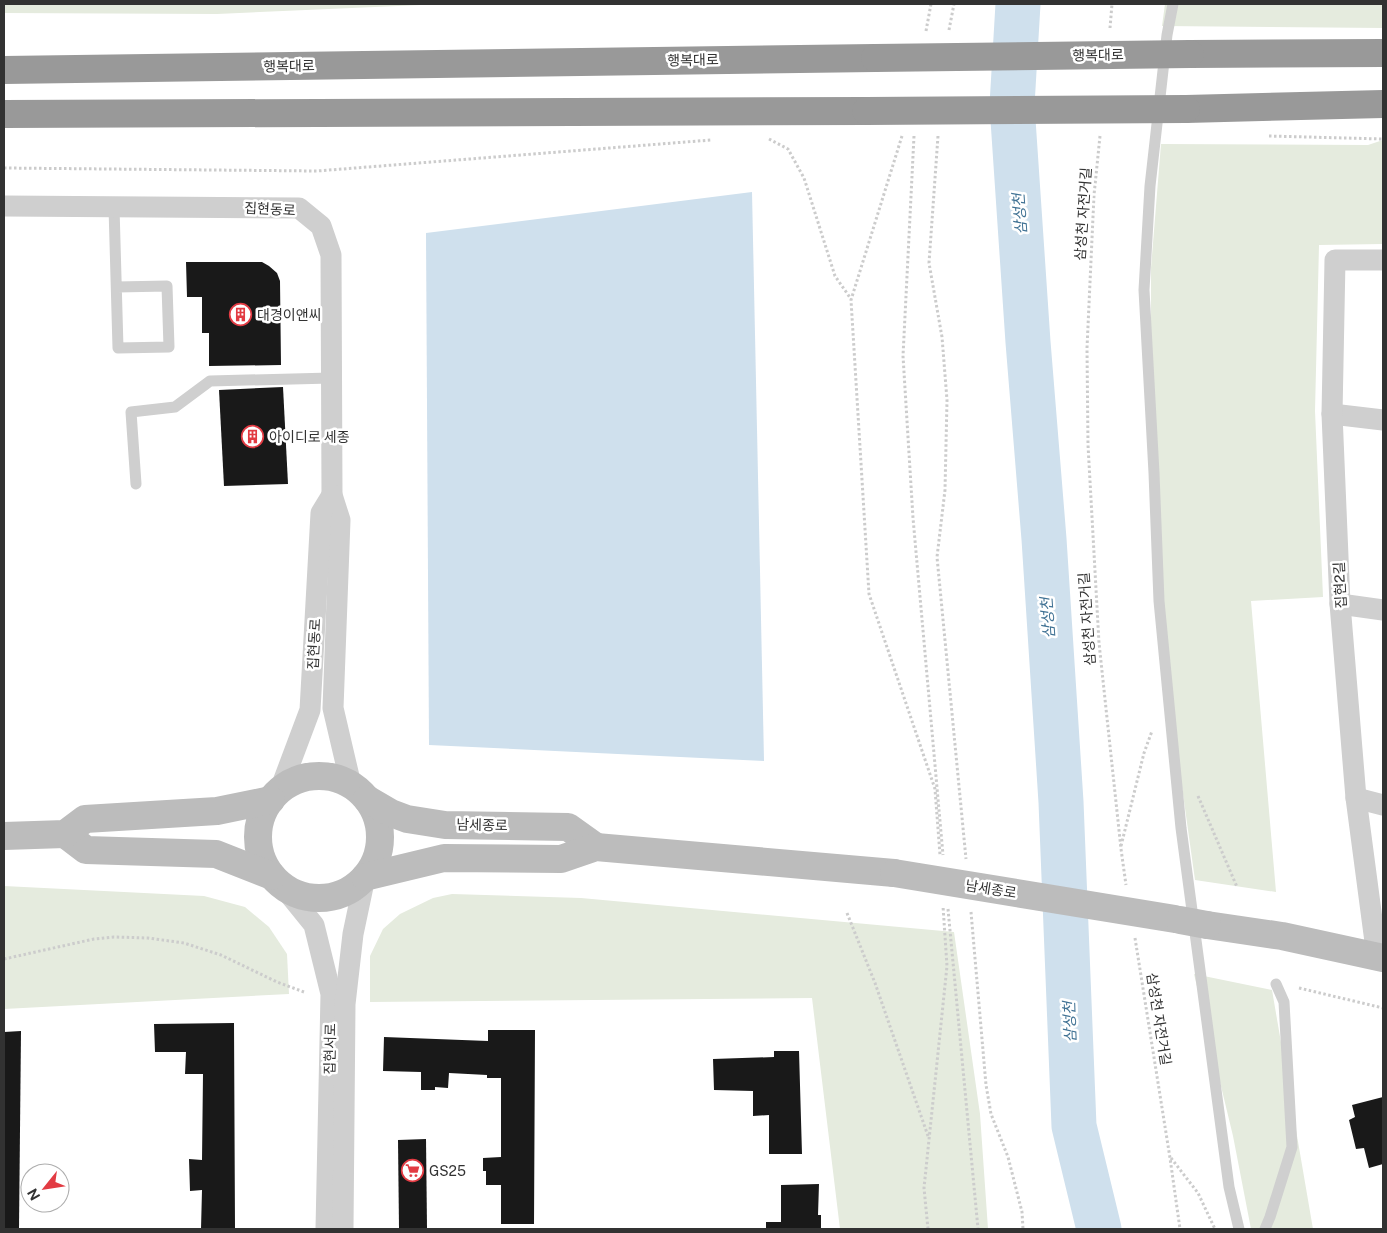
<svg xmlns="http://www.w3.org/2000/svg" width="1387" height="1233" viewBox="0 0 1387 1233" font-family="'Public Sans','Noto Sans KR',sans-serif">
	<rect width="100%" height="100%" fill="#fff"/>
	<g fill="#e5ebde">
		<polygon points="4,4 444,4 217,14 4,13"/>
		<polygon points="1165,4 1383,4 1383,28 1162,26"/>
		<polygon points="1383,140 1383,244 1319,245 1315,411 1323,597 1251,601 1276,892 1195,880 1171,708 1151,488 1151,268 1161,144 1368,145"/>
		<polygon points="4,886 204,896 245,907 269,927 287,954 289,994 4,1009"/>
		<polygon points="452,894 581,898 954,932 980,1114 988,1229 840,1229 812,998 370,1002 370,956 383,929 400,914 433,898"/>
		<polygon points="1194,974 1272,990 1313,1229 1251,1229 1233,1136"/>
	</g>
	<polygon fill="#cfe0ed" points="752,192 764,761 429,745 426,233"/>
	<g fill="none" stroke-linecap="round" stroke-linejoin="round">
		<polyline stroke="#cfe0ed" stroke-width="45" points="1018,4 1012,105 1028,342 1044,539 1061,802 1074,1126 1099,1229"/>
	</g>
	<g fill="#191919">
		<polygon points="186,262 262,262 269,266 277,273 280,281 281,365 209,366 209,333 202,333 202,297 187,297"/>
		<polygon points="283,387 288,484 224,486 219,390"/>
		<polygon points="234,1023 235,1229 201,1229 202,1190 190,1191 189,1159 202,1160 203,1074 185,1074 186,1052 155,1052 154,1024"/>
		<polygon points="488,1030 535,1030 534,1224 501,1224 501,1185 486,1185 486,1171 483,1171 483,1158 501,1157 501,1078 487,1078 487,1075 449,1073 448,1088 435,1087 435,1090 421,1090 421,1072 383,1071 384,1037 488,1041"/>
		<polygon points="21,1031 19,1228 4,1228 4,1032"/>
		<polygon points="774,1051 799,1051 802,1154 769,1154 769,1115 753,1116 753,1091 714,1090 713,1059 774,1057"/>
		<polygon points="1383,1097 1383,1164 1369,1168 1364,1148 1356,1149 1349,1120 1355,1117 1352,1105"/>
		<polygon points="426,1139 427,1228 399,1228 398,1140"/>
		<polygon points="819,1184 818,1215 821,1215 821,1229 766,1229 766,1222 781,1222 781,1185"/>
	</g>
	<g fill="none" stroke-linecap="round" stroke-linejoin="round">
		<g stroke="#ccc" stroke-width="3" stroke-dasharray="2.5 2.5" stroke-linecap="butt">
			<polyline points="1110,28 1112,4"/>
			<polyline points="949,30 954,4"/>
			<polyline points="926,31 931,4"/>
			<polyline points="902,136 851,300 869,594 935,789 940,855"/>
			<polyline points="914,136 903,356 913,518 943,855"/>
			<polyline points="938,136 929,263 942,337 947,400 945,490 937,557 966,859"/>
			<polyline points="1100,136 1094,195 1087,348 1088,445 1099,643 1121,849 1126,885"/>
			<polyline points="1269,136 1383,139"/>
			<polyline points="769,139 788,149 804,178 835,276 851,299"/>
			<polyline points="4,168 317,171 711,140"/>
			<polyline points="1198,796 1237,887"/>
			<polyline points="1121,846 1144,753 1152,731"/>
			<polyline points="948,909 978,1229"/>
			<polyline points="971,912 986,1085 991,1114 1008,1157 1022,1212 1023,1229"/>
			<polyline points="847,913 875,983 928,1136"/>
			<polyline points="1135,938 1170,1158 1180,1229"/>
			<polyline points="4,959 94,939 114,937 148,938 184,943 221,955 277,982 304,992"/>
			<polyline points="1299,988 1383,1008"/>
			<polyline points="1171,1158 1198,1193 1215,1229"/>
			<polyline points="928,1229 924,1188 947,966 943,906"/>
		</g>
		<g stroke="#cfcfcf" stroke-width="11">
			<polyline points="1173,4 1167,35 1150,186 1144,290 1154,473 1159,601 1181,828 1229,1187 1239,1229"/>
			<polyline points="114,207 118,348 169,347 167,286 117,287"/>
			<polyline points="136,484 131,412 175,407 210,381 331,378"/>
			<polyline points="1265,1229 1270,1217 1292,1147 1284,1002 1276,984"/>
		</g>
		<g stroke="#cfcfcf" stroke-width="21">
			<polyline points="4,206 299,208 321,226 331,255 332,495 340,520 333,708 351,785"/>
			<polyline points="1332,414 1383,420"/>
			<polyline points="1340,604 1383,610"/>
			<polyline points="280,790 310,710 321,513 332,495"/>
			<polyline points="1356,798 1383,805"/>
			<polyline points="280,883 314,925 331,994 326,1229"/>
			<polyline points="1377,957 1356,798 1340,604 1332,414 1335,260 1383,260"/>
			<polyline points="343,1229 345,1004 353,934 365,877"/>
		</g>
		<g stroke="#bcbcbc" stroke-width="28">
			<circle cx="319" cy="837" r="61"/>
			<polyline points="367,799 391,813 407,819 445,825 568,827 596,847"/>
			<polyline points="65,834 86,850 216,854 272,876"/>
			<polyline points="4,836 65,834 85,819 217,811 271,800"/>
			<polyline points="365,877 444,858 561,859 596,847 894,873"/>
			<polyline points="1207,925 1282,936 1383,958"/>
		</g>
		<g stroke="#999" stroke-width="28">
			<polyline points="1190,54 1383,53"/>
			<polyline points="4,70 875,58"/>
			<polyline points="1186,109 1383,104"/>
			<polyline points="4,114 866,111"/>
		</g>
		<g stroke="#bcbcbc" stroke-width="28">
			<polyline points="894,873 1175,919"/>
			<polyline points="1180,920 1207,925"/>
		</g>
		<g stroke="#999" stroke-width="28">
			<polyline points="875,58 1190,54"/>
			<polyline points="866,111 1186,109"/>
		</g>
	</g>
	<defs>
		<symbol id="building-ring" viewBox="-11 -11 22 22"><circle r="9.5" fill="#fff" stroke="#e23b43" stroke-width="1.5"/><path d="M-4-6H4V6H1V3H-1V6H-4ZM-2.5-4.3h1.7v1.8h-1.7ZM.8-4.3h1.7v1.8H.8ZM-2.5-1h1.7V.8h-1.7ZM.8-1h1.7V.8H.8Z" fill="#e23b43"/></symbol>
		<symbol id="supermarket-ring" viewBox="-11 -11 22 22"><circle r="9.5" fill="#fff" stroke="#e23b43" stroke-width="1.5"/><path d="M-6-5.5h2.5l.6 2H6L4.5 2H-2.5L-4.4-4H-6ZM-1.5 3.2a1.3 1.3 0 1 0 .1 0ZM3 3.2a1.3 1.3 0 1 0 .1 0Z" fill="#e23b43"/></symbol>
	</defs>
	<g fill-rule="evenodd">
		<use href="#building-ring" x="228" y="302" width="25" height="25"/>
		<use href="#building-ring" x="240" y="424" width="25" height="25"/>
		<use href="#supermarket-ring" x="400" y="1158" width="25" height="25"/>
	</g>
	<g text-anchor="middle" stroke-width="5" stroke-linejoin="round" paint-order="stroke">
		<g font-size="14" fill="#323232" stroke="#fff">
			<text transform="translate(1098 55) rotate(-1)" y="5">행복대로</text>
			<text transform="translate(693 60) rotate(-1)" y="5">행복대로</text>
			<text transform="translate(289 66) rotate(-1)" y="5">행복대로</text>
			<text transform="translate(270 209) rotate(3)" y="5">집현동로</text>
			<text transform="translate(1083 214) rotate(-86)" y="5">삼성천 자전거길</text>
			<text transform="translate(1340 585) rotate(-93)" y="5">집현2길</text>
			<text transform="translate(1087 619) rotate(-94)" y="5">삼성천 자전거길</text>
			<text transform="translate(314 644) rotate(-87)" y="5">집현동로</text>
			<text transform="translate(482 825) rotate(1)" y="5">남세종로</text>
			<text transform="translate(991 889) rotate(9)" y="5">남세종로</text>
			<text transform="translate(1159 1019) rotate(81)" y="5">삼성천 자전거길</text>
			<text transform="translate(330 1049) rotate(-89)" y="5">집현서로</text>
		</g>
		<g font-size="14" fill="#323232" stroke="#fff" text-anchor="start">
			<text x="257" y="320">대경이앤씨</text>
			<text x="269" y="442">아이디로 세종</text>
			<text x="429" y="1176">GS25</text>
		</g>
		<g font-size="15" font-style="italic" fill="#407294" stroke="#fff">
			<text transform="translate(1020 214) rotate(-94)" y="5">삼성천</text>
			<text transform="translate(1048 618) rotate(-94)" y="5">삼성천</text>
			<text transform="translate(1070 1022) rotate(-92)" y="5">삼성천</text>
		</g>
	</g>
	<rect width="1387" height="1233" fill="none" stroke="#323232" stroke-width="10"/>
	<g transform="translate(45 1188) rotate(240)"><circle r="24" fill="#ffffff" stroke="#adadad"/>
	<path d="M0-4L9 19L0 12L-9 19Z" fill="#e23b43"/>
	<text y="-8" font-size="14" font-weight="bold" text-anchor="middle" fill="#323232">N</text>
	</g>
</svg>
